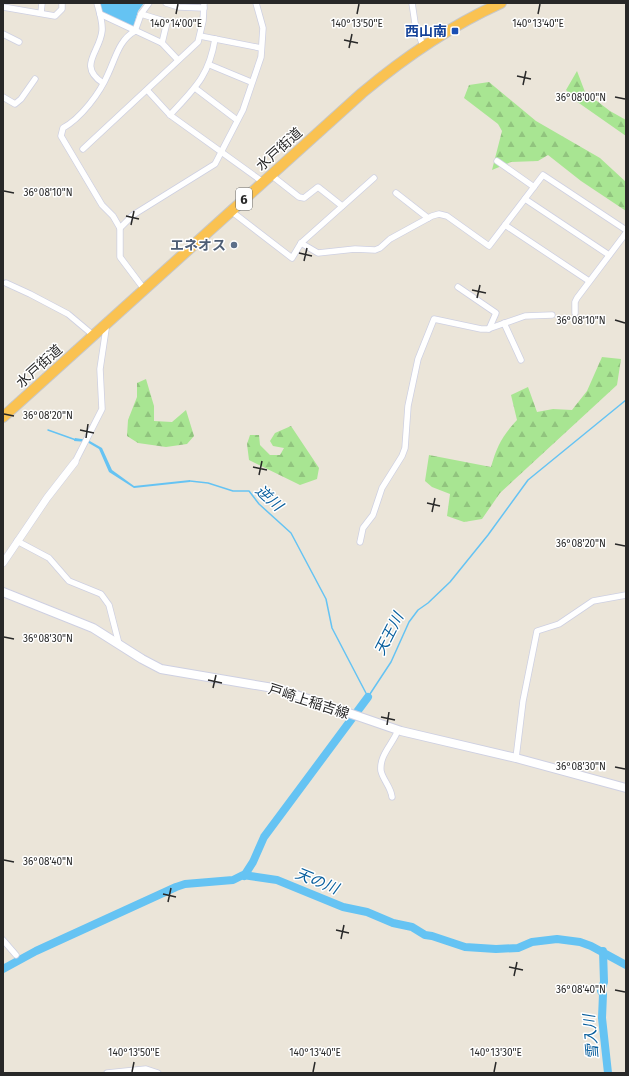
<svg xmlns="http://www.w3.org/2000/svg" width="629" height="1076" viewBox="0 0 629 1076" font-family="'Fira Sans','Noto Sans JP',sans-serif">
	<defs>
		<pattern id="forest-firs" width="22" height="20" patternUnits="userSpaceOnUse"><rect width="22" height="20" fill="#a8e592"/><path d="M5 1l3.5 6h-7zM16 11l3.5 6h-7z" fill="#91c47e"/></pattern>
	</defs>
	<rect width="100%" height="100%" fill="#ebe5d9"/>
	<g fill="url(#forest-firs)">
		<polygon points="577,71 585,92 610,111 626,120 626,136 576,101 566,90"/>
		<polygon points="489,82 536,121 600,158 626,182 626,211 581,181 548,155 538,161 511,162 492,170 502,131 498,124 464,98 469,85"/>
		<path d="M602,357L621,359L617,385L500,493L482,519L464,522L447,516L450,494L432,487L425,481L429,455L491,467C497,446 502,436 517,420L511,395L528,387L537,412L553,409L572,410L587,391Z"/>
		<polygon points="146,379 154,406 154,421 172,422 186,410 194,436 187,444 166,447 138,443 127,436 128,420 137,397 137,383"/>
		<polygon points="291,426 319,468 317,479 300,485 249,460 247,444 250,435 259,435 260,445 270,455 280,455 284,448 273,446 270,441 275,433"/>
	</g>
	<g fill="#65c3f3">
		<polygon points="99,3 144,3 138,11 133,28 102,13"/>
		<polygon points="75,438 88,440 102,448 112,470 134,486 190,480 190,482 134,488 109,472 99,449 87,442 74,441"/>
	</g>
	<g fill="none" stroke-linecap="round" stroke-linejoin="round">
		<g stroke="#65c3f3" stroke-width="1.5">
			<polyline points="48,430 76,440"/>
			<polyline points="190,481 208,483 233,491 249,491 259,504 291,533 326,599 332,628 368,697 391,662 409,622 418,610 428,603 450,582 488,535 528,480 626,400"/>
		</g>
		<g stroke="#65c3f3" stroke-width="8">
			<polyline points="244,876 253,862 264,837 368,697"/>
			<polyline points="603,951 604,982 601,991 603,994 602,1018 608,1073"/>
			<polyline points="3,969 36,951 176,887 185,884 233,880 243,875 277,880 343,907 367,912 393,923 412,927 425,935 432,936 465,947 496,949 518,948 532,942 557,939 580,942 591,946 626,965"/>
		</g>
		<defs>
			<g id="minor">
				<path d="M97,3C99,11 103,22 102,31C100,52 77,66 103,83"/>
				<polyline points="166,3 179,7 204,8"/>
				<polyline points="412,3 415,23 423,46"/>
				<polyline points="3,7 55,16 62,9 62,3"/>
				<polyline points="41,13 42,3"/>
				<polyline points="100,14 162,43 178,60"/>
				<polyline points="141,14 167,22 162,43"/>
				<polyline points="3,34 19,42"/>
				<polyline points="200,36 261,48"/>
				<polyline points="210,65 251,82"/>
				<polyline points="195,88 237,120"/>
				<polyline points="148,91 170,115 263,182"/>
				<polyline points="3,97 15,104 21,99 35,79"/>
				<path d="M170,115C195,88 209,76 215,39"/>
				<polyline points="83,149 198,42 203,21 204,3"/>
				<polyline points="497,161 534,187"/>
				<polyline points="271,175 299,197 304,198 318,187 342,206"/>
				<polyline points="396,193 428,218"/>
				<polyline points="525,199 609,255"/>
				<polyline points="231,211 292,258 301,243 374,178"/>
				<polyline points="505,225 589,281"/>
				<polyline points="120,228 133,215 215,164 243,110 261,57 263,28 256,3"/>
				<polyline points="301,243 318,253 355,249 375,250 380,248 390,239 432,216 439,214 447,216 489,246 543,175 626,230"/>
				<polyline points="6,283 30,294 68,314 93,335"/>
				<polyline points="458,287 496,313 489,329"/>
				<path d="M144,289L120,257V228L113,216L102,205L61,136L63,128C81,118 100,93 108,74C116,57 119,40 135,31L141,14L149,3"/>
				<polyline points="575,313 575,302 577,298 626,233"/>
				<polyline points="504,323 521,360"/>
				<polyline points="75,462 102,409 100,369 107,322"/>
				<polyline points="17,541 49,558 69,581 101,594 109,605 119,644"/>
				<polyline points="360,542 363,528 373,515 382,488 402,456 405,448 408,406 418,359 434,319 481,329 488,329 525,316 552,315"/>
				<polyline points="516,758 523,701 537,631 559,624 593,601 626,595"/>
				<path d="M392,797C391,787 383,780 381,771C379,755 393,744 398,730"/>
				<polyline points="3,940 16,955"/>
				<polyline points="107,1073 146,1069 158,1073"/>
			</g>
			<polyline id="tertiary" points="3,563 47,498 75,462"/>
			<polyline id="secondary" points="3,592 93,628 142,659 161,669 279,689 401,731 516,758 626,788"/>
			<path id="trunk" d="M3,417L362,93C405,57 450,26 501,3"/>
		</defs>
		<use href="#minor" stroke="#ced0e2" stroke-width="7"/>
		<use href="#tertiary" stroke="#ced0e2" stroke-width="8"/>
		<use href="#secondary" stroke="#ced0e2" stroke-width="10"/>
		<use href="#trunk" stroke="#c7c7c7" stroke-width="12"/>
		<use href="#minor" stroke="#fff" stroke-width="5.5"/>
		<use href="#tertiary" stroke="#fff" stroke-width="7"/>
		<use href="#secondary" stroke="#fff" stroke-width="8"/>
		<use href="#trunk" stroke="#fac251" stroke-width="10"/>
	</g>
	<path fill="none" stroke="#282828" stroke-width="1.5" d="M176,14L178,4M357,14L359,4M538,14L540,4M344,40L358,43M349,48L352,34M517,76L531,79M523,85L526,71M615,97L625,99M4,191L14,193M126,216L139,219M131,225L134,211M299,253L312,256M304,261L307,248M472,290L486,293M477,298L480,285M615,320L625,323M4,414L14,416M80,430L94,433M86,438L88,424M253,467L267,470M259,475L262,461M427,503L440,506M432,512L435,498M615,544L625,546M4,637L14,639M208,680L222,683M213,688L216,675M381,717L395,720M387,725L389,712M615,767L625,769M4,860L14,862M163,894L176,897M168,902L171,888M336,930L349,933M341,939L344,925M509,967L523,970M514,976L517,962M615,990L625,992M132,1072L134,1062M313,1072L315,1062M494,1072L496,1062"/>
	<rect fill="#1a4fb4" stroke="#fff" stroke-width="1.5" x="451" y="27" width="8" height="8" rx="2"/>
	<circle fill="#5c6f8a" stroke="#fff" stroke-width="1.5" cx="234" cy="245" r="4"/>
	<g text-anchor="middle" stroke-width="3" stroke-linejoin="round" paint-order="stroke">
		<rect fill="#fff" stroke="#686868" stroke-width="1" x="236" y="188" width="16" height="22" rx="3"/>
		<g font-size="13" font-weight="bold" fill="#282828">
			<text x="244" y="204">6</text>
		</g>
		<g font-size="14" font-weight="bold" fill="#164399" stroke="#fff" text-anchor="end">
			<text x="447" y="36">西山南</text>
		</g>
		<g font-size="14" fill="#282828" stroke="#fff">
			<text transform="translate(279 149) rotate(-42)" y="5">水戸街道</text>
			<text transform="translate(39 366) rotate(-42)" y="5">水戸街道</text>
			<text transform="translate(309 701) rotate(18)" y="5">戸崎上稲吉線</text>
		</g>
		<g font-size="14" font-weight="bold" fill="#4e5e75" stroke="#fff" text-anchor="end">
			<text x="226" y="250">エネオス</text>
		</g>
		<g font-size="15" font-style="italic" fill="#075e9d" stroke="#fff">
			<text transform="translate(269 498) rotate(42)" y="5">逆川</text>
			<text transform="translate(389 634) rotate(-63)" y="5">天王川</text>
			<text transform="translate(317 881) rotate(22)" y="5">天の川</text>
			<text transform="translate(591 1037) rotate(-95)" y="5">雪入川</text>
		</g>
	</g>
	<g font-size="10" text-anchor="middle" fill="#282828" stroke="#fff" stroke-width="3" stroke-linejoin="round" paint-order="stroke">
		<text x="176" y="27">140°14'00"E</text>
		<text x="357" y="27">140°13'50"E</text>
		<text x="538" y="27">140°13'40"E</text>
		<text x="581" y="101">36°08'00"N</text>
		<text x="48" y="196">36°08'10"N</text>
		<text x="581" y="324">36°08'10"N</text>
		<text x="48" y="419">36°08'20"N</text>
		<text x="581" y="547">36°08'20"N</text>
		<text x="48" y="642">36°08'30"N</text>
		<text x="581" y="770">36°08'30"N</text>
		<text x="48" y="865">36°08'40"N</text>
		<text x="581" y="993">36°08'40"N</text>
		<text x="134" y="1056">140°13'50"E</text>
		<text x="315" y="1056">140°13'40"E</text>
		<text x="496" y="1056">140°13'30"E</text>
	</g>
	<rect width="629" height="1076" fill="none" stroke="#282828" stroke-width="8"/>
</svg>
